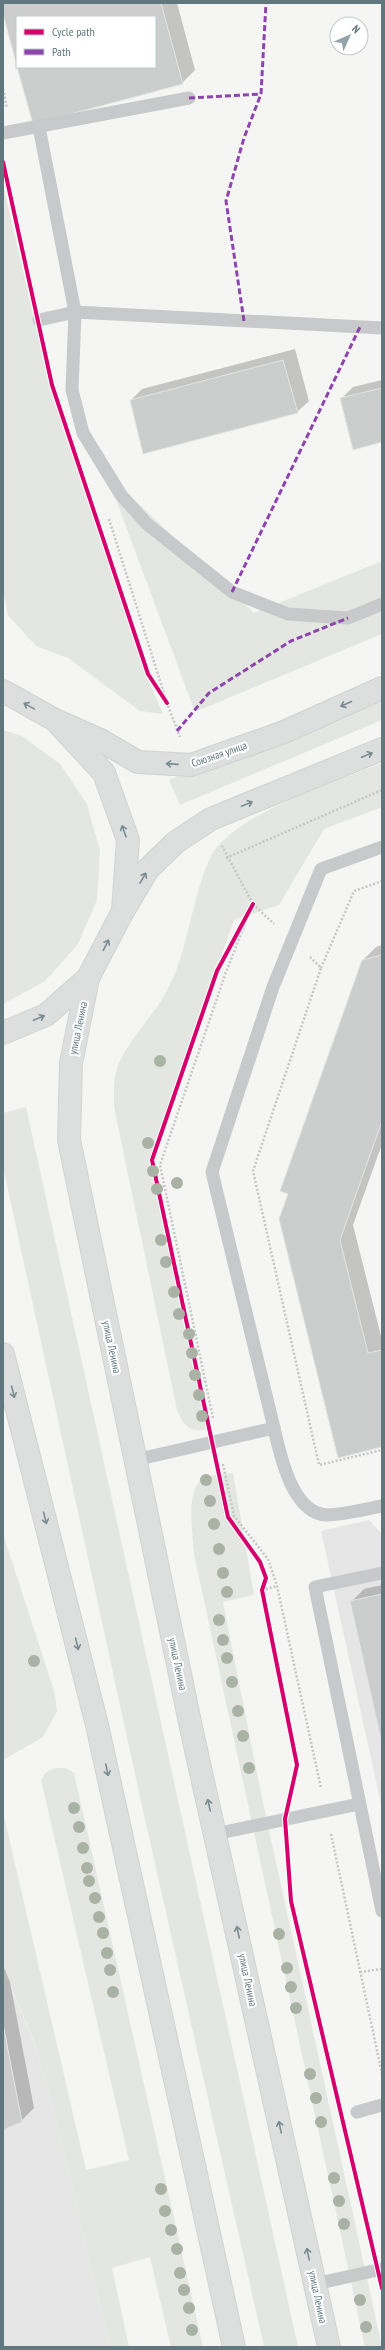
<svg xmlns="http://www.w3.org/2000/svg" width="385" height="2350" viewBox="0 0 385 2350" font-family="'PT Sans Narrow',sans-serif">
	<rect width="100%" height="100%" fill="#f5f5f4"/>
	<g fill="#e5e6e5">
		<polygon points="369,1520 382,1534 382,1808 321,1531"/>
		<polygon points="3,1969 33,2040 51,2100 110,2347 3,2347"/>
	</g>
	<g fill="#e4e7e1">
		<polygon points="3,184 50,388 145,673 163,714 140,711 68,658 36,646 8,615 3,591"/>
		<polygon points="106,473 254,613 382,561 382,634 195,712"/>
		<polygon points="382,690 382,720 180,805 169,780"/>
		<polygon points="3,730 22,736 60,764 87,804 100,851 97,900 78,944 45,981 3,1004"/>
		<path d="M382,763V807L324,829L279,905L234,920L149,1160L207,1429C190,1434 183,1425 177,1410L114,1107C114,1094 113,1080 117,1068C127,1041 151,1019 165,994C183,963 187,930 197,896C200,884 205,868 211,856C235,813 336,782 382,763Z"/>
		<polygon points="26,1107 298,2347 264,2347 140,1797 3,1167 3,1113"/>
		<path d="M233,1473L254,1595L223,1602L262,1798L382,2347H365L194,1554C193,1536 186,1494 200,1481C209,1475 223,1474 233,1473Z"/>
		<polygon points="3,1534 55,1694 57,1711 43,1737 3,1760"/>
		<polygon points="56,1768 65,1768 74,1773 203,2347 171,2347 150,2257 112,2268 129,2347 110,2347 51,2100 33,2039 3,1968 3,1812 86,2170 129,2160 41,1780 46,1772"/>
	</g>
	<g fill="#0003">
		<polygon points="3,3 177,3 195,70 182,83 18,67 155,67 155,17 17,17 17,62 3,11"/>
		<polygon points="295,349 309,401 297,412 131,400 142,389"/>
		<polygon points="382,380 382,441 341,399 353,387"/>
		<polygon points="382,945 382,1144 353,1225 382,1340 382,1446 280,1219 362,961 376,947"/>
		<polygon points="382,1585 382,1739 351,1602 364,1589"/>
		<polygon points="3,1965 10,1982 34,2108 21,2121 3,2128"/>
	</g>
	<g fill="#cccece" stroke="#e4e4e4">
		<polygon points="3,3 161,3 183,84 33,124 17,67 155,67 155,17 17,17 17,66 3,14"/>
		<polygon points="283,360 298,413 143,454 130,400"/>
		<polygon points="382,388 382,442 353,450 340,398"/>
		<polygon points="382,955 382,1121 340,1240 368,1353 382,1350 382,1447 338,1458 279,1219 288,1194 280,1191 362,960"/>
		<polygon points="382,1594 382,1744 350,1601"/>
		<polygon points="3,2024 22,2122 3,2130"/>
	</g>
	<g fill="none" stroke-linecap="round" stroke-linejoin="round">
		<defs>
			<g id="secondary">
				<polyline points="55,720 100,740 138,762 191,765 284,732 382,688"/>
				<polyline points="123,911 148,869 176,842 211,819 382,749"/>
			</g>
			<g id="primary">
				<polyline points="3,691 55,720 104,773 128,840 123,911 88,978 46,1015 3,1033"/>
				<polyline points="88,978 71,1063 69,1140 192,1732 329,2347"/>
				<polyline points="3,1354 97,1725 234,2347"/>
			</g>
		</defs>
		<use href="#secondary" stroke="#d0d2d2" stroke-width="24"/>
		<use href="#primary" stroke="#d2d3d3" stroke-width="24"/>
		<g stroke="#c5c7c7" stroke-width="2.5" stroke-dasharray="2 2" stroke-linecap="butt">
			<polyline points="3,89 7,108"/>
			<polyline points="109,519 167,703 180,737"/>
			<polyline points="226,858 382,790"/>
			<polyline points="253,904 274,924"/>
			<polyline points="310,957 321,968 253,1171 319,1465 382,1450"/>
			<polyline points="321,968 354,891 382,881"/>
			<polyline points="213,1418 160,1165 226,972 253,904 222,846"/>
			<polyline points="223,1464 234,1516 268,1559 277,1586 321,1788"/>
			<polyline points="262,1590 277,1586"/>
			<polyline points="331,1834 382,2074"/>
			<polyline points="360,1972 382,1969"/>
		</g>
		<g stroke="#c7c9ca" stroke-width="13">
			<polyline points="39,127 75,312 72,390 83,433 121,495 147,524 232,592 288,614 348,618 382,604"/>
			<polyline points="3,133 189,98"/>
			<polyline points="39,320 75,312 382,328"/>
			<polyline points="274,1428 212,1172 273,987 321,869 382,847"/>
			<path d="M135,1460L274,1428C280,1454 292,1514 327,1515C344,1515 365,1509 382,1506"/>
			<polyline points="382,1573 315,1587 382,1911"/>
			<polyline points="215,1834 359,1804"/>
			<polyline points="357,2112 382,2105"/>
			<polyline points="315,2284 382,2269"/>
		</g>
		<use href="#secondary" stroke="#dddede" stroke-width="22"/>
		<use href="#primary" stroke="#dddede" stroke-width="22"/>
		<g stroke="#8e44ad" stroke-width="3" stroke-dasharray="6 3" stroke-linecap="butt">
			<polyline points="189,98 261,94"/>
			<polyline points="244,321 226,201 244,138 261,94 266,3"/>
			<polyline points="232,592 360,327"/>
			<polyline points="177,731 209,693 291,641 348,618"/>
		</g>
		<defs>
			<g id="cycleway">
				<polyline points="3,162 52,385 148,674 167,703"/>
				<polyline points="253,904 217,971 152,1160 228,1517 260,1562 266,1578 262,1590 297,1765 285,1819 291,1901 382,2288"/>
			</g>
		</defs>
		<use href="#cycleway" stroke="#fff" stroke-width="6"/>
		<use href="#cycleway" stroke="#d6006c" stroke-width="4"/>
	</g>
	<g fill="#aab2a5">
		<circle cx="160" cy="1061" r="6"/>
		<circle cx="148" cy="1143" r="6"/>
		<circle cx="153" cy="1171" r="6"/>
		<circle cx="177" cy="1183" r="6"/>
		<circle cx="157" cy="1189" r="6"/>
		<circle cx="161" cy="1240" r="6"/>
		<circle cx="166" cy="1262" r="6"/>
		<circle cx="174" cy="1292" r="6"/>
		<circle cx="179" cy="1314" r="6"/>
		<circle cx="189" cy="1334" r="6"/>
		<circle cx="192" cy="1353" r="6"/>
		<circle cx="195" cy="1375" r="6"/>
		<circle cx="199" cy="1395" r="6"/>
		<circle cx="202" cy="1416" r="6"/>
		<circle cx="206" cy="1480" r="6"/>
		<circle cx="210" cy="1501" r="6"/>
		<circle cx="214" cy="1524" r="6"/>
		<circle cx="219" cy="1549" r="6"/>
		<circle cx="223" cy="1573" r="6"/>
		<circle cx="227" cy="1592" r="6"/>
		<circle cx="219" cy="1620" r="6"/>
		<circle cx="223" cy="1640" r="6"/>
		<circle cx="227" cy="1658" r="6"/>
		<circle cx="34" cy="1661" r="6"/>
		<circle cx="232" cy="1682" r="6"/>
		<circle cx="238" cy="1711" r="6"/>
		<circle cx="243" cy="1736" r="6"/>
		<circle cx="249" cy="1768" r="6"/>
		<circle cx="74" cy="1808" r="6"/>
		<circle cx="79" cy="1827" r="6"/>
		<circle cx="83" cy="1848" r="6"/>
		<circle cx="87" cy="1868" r="6"/>
		<circle cx="89" cy="1881" r="6"/>
		<circle cx="95" cy="1898" r="6"/>
		<circle cx="99" cy="1917" r="6"/>
		<circle cx="103" cy="1933" r="6"/>
		<circle cx="279" cy="1934" r="6"/>
		<circle cx="107" cy="1953" r="6"/>
		<circle cx="287" cy="1968" r="6"/>
		<circle cx="110" cy="1970" r="6"/>
		<circle cx="291" cy="1987" r="6"/>
		<circle cx="113" cy="1992" r="6"/>
		<circle cx="296" cy="2008" r="6"/>
		<circle cx="310" cy="2074" r="6"/>
		<circle cx="316" cy="2098" r="6"/>
		<circle cx="321" cy="2122" r="6"/>
		<circle cx="334" cy="2178" r="6"/>
		<circle cx="161" cy="2189" r="6"/>
		<circle cx="339" cy="2201" r="6"/>
		<circle cx="165" cy="2211" r="6"/>
		<circle cx="344" cy="2224" r="6"/>
		<circle cx="171" cy="2230" r="6"/>
		<circle cx="177" cy="2249" r="6"/>
		<circle cx="180" cy="2273" r="6"/>
		<circle cx="184" cy="2290" r="6"/>
		<circle cx="360" cy="2300" r="6"/>
		<circle cx="189" cy="2308" r="6"/>
		<circle cx="366" cy="2327" r="6"/>
		<circle cx="192" cy="2330" r="6"/>
	</g>
	<defs><path id="oneway-shaft" d="M-6 0H5M1.5-3L5.5 0L1.5 3" fill="none" stroke-width="1.6" stroke-linecap="round" stroke-linejoin="round"/></defs>
	<g stroke="#798c91">
		<use href="#oneway-shaft" transform="translate(346 704) rotate(156)"/>
		<use href="#oneway-shaft" transform="translate(29 706) rotate(-151)"/>
		<use href="#oneway-shaft" transform="translate(367 755) rotate(-22)"/>
		<use href="#oneway-shaft" transform="translate(172 764) rotate(-176)"/>
		<use href="#oneway-shaft" transform="translate(247 804) rotate(-22)"/>
		<use href="#oneway-shaft" transform="translate(124 831) rotate(-109)"/>
		<use href="#oneway-shaft" transform="translate(143 878) rotate(-60)"/>
		<use href="#oneway-shaft" transform="translate(106 945) rotate(-63)"/>
		<use href="#oneway-shaft" transform="translate(39 1018) rotate(-23)"/>
		<use href="#oneway-shaft" transform="translate(13 1392) rotate(76)"/>
		<use href="#oneway-shaft" transform="translate(45 1518) rotate(76)"/>
		<use href="#oneway-shaft" transform="translate(77 1644) rotate(76)"/>
		<use href="#oneway-shaft" transform="translate(107 1770) rotate(78)"/>
		<use href="#oneway-shaft" transform="translate(209 1805) rotate(-103)"/>
		<use href="#oneway-shaft" transform="translate(238 1932) rotate(-102)"/>
		<use href="#oneway-shaft" transform="translate(280 2127) rotate(-102)"/>
		<use href="#oneway-shaft" transform="translate(308 2254) rotate(-102)"/>
	</g>
	<g text-anchor="middle" stroke-width="4" stroke-linejoin="round" paint-order="stroke">
		<g font-size="11" fill="#60777e" stroke="#fff">
			<text transform="translate(219 754) rotate(-19)" y="4">Союзная улица</text>
			<text transform="translate(78 1028) rotate(-78)" y="4">улица Ленина</text>
			<text transform="translate(112 1347) rotate(78)" y="4">улица Ленина</text>
			<text transform="translate(178 1664) rotate(78)" y="4">улица Ленина</text>
			<text transform="translate(248 1980) rotate(78)" y="4">улица Ленина</text>
			<text transform="translate(318 2297) rotate(78)" y="4">улица Ленина</text>
		</g>
	</g>
	<rect width="385" height="2350" fill="none" stroke="#60777e" stroke-width="8"/>
	<rect x="16" y="16" width="140" height="52" fill="#ffffff" stroke="#bfc9cb"/>
	<rect x="24" y="29" width="20" height="6" fill="#d6006c" stroke="#bfc9cb"/>
	<text x="52" y="36" font-size="12" fill="#60777e">Cycle path</text>
	<rect x="24" y="49" width="20" height="6" fill="#8e44ad" stroke="#bfc9cb"/>
	<text x="52" y="56" font-size="12" fill="#60777e">Path</text>
	<g transform="translate(349 36) rotate(45)"><circle r="19" fill="#ffffff" stroke="#bfc9cb"/>
	<path d="M0-3L7 15L0 10L-7 15Z" fill="#94a3a7"/>
	<text y="-6" font-size="11" font-weight="bold" text-anchor="middle" fill="#60777e">N</text>
	</g>
</svg>
